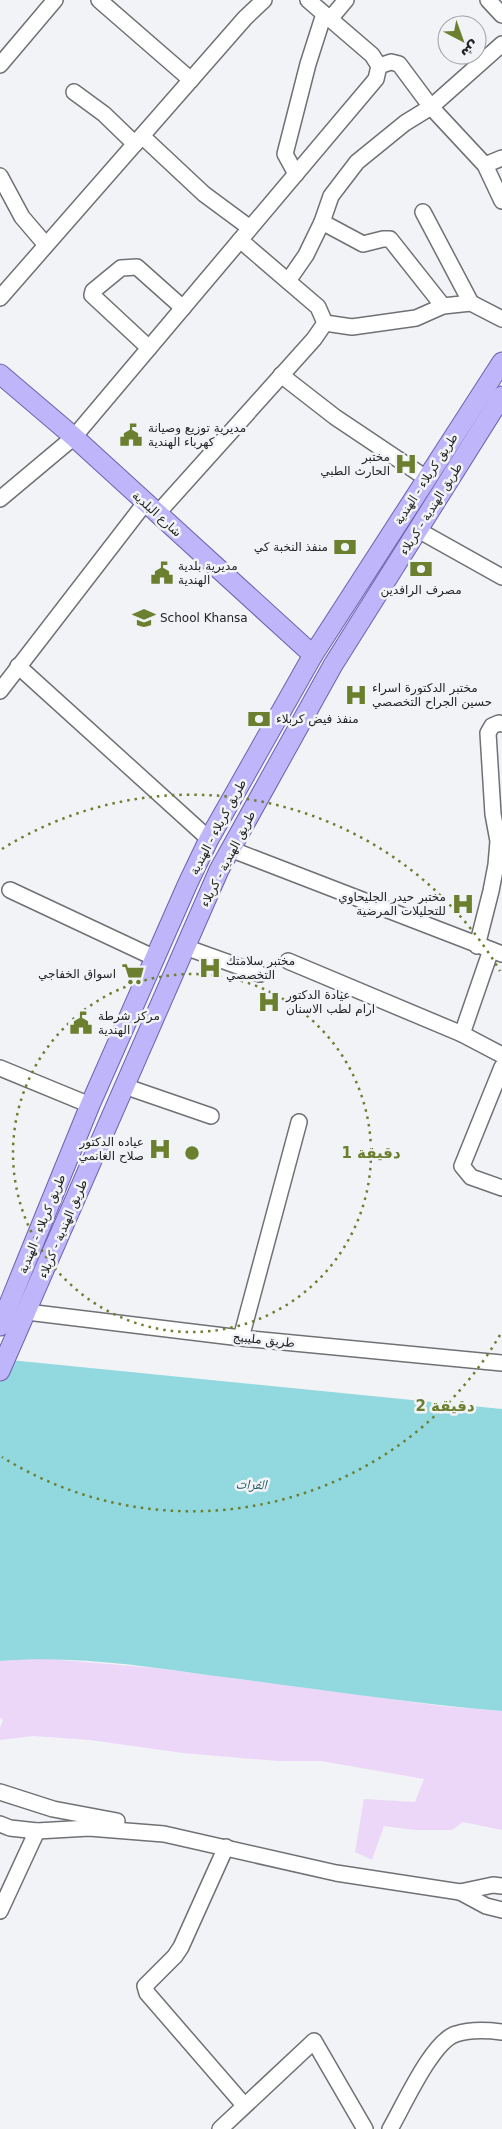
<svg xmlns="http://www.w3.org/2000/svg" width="502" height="2129" viewBox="0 0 502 2129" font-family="'DejaVu Sans','Noto Naskh Arabic',sans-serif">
	<rect width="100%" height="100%" fill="#f1f3f7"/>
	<polygon fill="#edd7f8" points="39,1658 155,1668 442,1706 502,1711 502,1830 463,1822 452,1830 414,1830 384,1826 372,1860 355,1852 364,1799 415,1802 424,1779 321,1761 278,1761 183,1753 90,1740 33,1736 0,1740 0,1728 3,1720 0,1718 0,1661"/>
	<path fill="#91d8df" d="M0,1359L502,1409V1711C406,1703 311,1688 215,1676C144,1666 72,1655 0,1661Z"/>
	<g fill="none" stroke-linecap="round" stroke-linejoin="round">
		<defs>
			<g id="minor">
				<polyline points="99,0 191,80"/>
				<polyline points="488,0 502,15"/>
				<polyline points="330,19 346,0"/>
				<polyline points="0,65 55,0"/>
				<polyline points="379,66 391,62 399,64 431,107 485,165 502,201"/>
				<polyline points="74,92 104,114 135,144"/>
				<polyline points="142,136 204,194 250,228"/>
				<polyline points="485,165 502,158"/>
				<polyline points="296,174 285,154 308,64 324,14"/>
				<polyline points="0,176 22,217 46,245"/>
				<polyline points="423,212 471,303"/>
				<polyline points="322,222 363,244 383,239 390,239 443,306"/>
				<polyline points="288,281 306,255 322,222 331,196 357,162 405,123 431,107 502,44"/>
				<polyline points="0,298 245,18 264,0"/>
				<polyline points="325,323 352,327 416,318 443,306 471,303 502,319"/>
				<polyline points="149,348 92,295 93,291 121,268 137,267 183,308"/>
				<polyline points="281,375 335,417 426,478"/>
				<polyline points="0,499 74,437 376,79 379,66 372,55 308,0"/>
				<polyline points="157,514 314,339 325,323 318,307 240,240"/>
				<polyline points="418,530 502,577"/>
				<polyline points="18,666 209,839"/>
				<polyline points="0,691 145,503"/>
				<polyline points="230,849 502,954"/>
				<polyline points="10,890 155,958"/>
				<polyline points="477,946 491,891 496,865 498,841 493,814 488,733 492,726 499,723 502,724"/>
				<polyline points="185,947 260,974"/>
				<polyline points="288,961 462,1034 502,1055"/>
				<polyline points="462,1034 491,950"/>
				<polyline points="502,1067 462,1166 471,1177 502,1188"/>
				<polyline points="0,1068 90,1105"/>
				<polyline points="124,1086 211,1116"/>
				<polyline points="27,1312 241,1338 502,1363"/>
				<polyline points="241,1338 299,1122"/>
				<polyline points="0,1792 53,1809 117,1821"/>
				<polyline points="0,1824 10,1828 37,1831 89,1828 164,1834 336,1873 460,1892 493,1885 502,1886"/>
				<polyline points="226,1847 181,1947 175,1956 145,1986 147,1993 244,2105"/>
				<polyline points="460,1892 486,1906 502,1910"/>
				<polyline points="0,1911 37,1831"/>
				<polyline points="220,2129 314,2041 365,2129"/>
				<path d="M390,2129C403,2107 432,2041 456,2034C471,2029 487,2030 502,2032"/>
			</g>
			<g id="major">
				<polyline points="0,374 74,437 313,655"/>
				<polyline points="0,1326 90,1105 188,883 209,839 313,655 502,362"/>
				<polyline points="0,1371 219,870 333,665 502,396"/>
			</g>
		</defs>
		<use href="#minor" stroke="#6f7174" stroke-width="18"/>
		<use href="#major" stroke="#6b62ae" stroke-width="21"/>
		<use href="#minor" stroke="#fff" stroke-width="15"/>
		<use href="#major" stroke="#beb5fa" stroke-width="19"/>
	</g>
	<g fill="none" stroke="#6c7f2f" stroke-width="2.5" stroke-dasharray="2.5 5">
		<circle cx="192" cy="1153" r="179"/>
		<path d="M500 1335A358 358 0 0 1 2 1457M2 849A358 358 0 0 1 500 971"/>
	</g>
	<defs>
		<symbol id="civic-bare" viewBox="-9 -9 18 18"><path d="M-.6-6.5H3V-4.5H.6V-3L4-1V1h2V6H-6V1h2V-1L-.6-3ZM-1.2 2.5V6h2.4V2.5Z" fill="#6c7f2f" stroke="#f1f3f7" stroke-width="2.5" paint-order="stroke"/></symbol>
		<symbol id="hospital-bare" viewBox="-9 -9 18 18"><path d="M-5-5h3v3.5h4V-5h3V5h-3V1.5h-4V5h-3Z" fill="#6c7f2f" stroke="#f1f3f7" stroke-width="2.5" paint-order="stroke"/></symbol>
		<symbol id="bank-bare" viewBox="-9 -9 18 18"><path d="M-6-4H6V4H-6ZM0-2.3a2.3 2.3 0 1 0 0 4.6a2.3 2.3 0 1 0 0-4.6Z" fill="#6c7f2f" stroke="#f1f3f7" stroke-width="2.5" paint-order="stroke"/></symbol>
		<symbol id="school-bare" viewBox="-9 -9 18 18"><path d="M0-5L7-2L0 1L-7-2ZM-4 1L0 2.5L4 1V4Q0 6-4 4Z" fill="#6c7f2f" stroke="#f1f3f7" stroke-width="2.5" paint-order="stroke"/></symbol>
		<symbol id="supermarket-bare" viewBox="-9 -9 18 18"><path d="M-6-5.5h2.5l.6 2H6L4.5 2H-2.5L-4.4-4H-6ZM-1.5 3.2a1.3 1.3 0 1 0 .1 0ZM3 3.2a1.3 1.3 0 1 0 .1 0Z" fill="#6c7f2f" stroke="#f1f3f7" stroke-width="2.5" paint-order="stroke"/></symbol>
	</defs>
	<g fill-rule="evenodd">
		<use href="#civic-bare" x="115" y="419" width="32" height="32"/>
		<use href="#hospital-bare" x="390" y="448" width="32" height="32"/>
		<use href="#bank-bare" x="329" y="531" width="32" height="32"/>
		<use href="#bank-bare" x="405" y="553" width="32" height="32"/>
		<use href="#civic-bare" x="146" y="557" width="32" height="32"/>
		<use href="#school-bare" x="128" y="602" width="32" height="32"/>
		<use href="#hospital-bare" x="340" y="679" width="32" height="32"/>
		<use href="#bank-bare" x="243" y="703" width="32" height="32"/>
		<use href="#hospital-bare" x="447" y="888" width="32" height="32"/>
		<use href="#hospital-bare" x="194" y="952" width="32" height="32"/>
		<use href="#supermarket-bare" x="117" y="958" width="32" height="32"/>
		<use href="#hospital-bare" x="253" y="986" width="32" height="32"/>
		<use href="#civic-bare" x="65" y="1007" width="32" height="32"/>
		<use href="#hospital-bare" x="144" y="1133" width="32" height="32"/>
	</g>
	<g text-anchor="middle" stroke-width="5" stroke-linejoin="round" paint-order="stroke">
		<g font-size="12" fill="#232425" stroke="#f1f3f7" text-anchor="start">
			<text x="148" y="432">مديرية توزيع وصيانة<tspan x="148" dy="14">كهرباء الهندية</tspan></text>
			<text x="390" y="461" text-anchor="end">مختبر<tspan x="390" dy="14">الحارث الطبي</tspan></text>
			<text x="328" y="551" text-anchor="end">منفذ النخبة كي</text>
			<text x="178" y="570">مديرية بلدية<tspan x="178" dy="14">الهندية</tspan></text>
			<text x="421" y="594" text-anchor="middle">مصرف الرافدين</text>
			<text x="160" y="622">School Khansa</text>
			<text x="372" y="692">مختبر الدكتورة اسراء<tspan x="372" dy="14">حسين الجراح التخصصي</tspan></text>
			<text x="276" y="723">منفذ فيض كربلاء</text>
			<text x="446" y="901" text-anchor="end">مختبر حيدر الجليحاوي<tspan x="446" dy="14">للتحليلات المرضية</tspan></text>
			<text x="226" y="965">مختبر سلامتك<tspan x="226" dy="14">التخصصي</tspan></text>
			<text x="116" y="978" text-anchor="end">اسواق الخفاجي</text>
			<text x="286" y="999">عيادة الدكتور<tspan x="286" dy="14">ارام لطب الاسنان</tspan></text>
			<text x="98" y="1020">مركز شرطة<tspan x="98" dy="14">الهندية</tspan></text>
			<text x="144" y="1146" text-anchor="end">عياده الدكتور<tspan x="144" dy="14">صلاح الغانمي</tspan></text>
		</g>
		<g font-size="12" fill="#232425" stroke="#f1f3f7">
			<text transform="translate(426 479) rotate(-57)" y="4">طريق كربلاء - الهندية</text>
			<text transform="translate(431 509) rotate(-58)" y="4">طريق الهندية - كربلاء</text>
			<text transform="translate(157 514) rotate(42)" y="4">شارع البلدية</text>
			<text transform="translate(218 827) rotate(-62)" y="4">طريق كربلاء - الهندية</text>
			<text transform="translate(228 859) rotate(-63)" y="4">طريق الهندية - كربلاء</text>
			<text transform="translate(42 1224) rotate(-68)" y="4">طريق كربلاء - الهندية</text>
			<text transform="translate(63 1229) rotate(-67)" y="4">طريق الهندية - كربلاء</text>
			<text transform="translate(264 1340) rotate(6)" y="4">طريق مليبيج</text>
		</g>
		<g font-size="14" font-style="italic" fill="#1c575d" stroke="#f1f3f7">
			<text transform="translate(251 1484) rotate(1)" y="5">الفرات</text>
		</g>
	</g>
	<circle cx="192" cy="1153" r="8" fill="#6c7f2f" stroke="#f1f3f7" stroke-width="2.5"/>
	<g font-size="15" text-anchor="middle" font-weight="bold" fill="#6c7f2f" stroke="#f1f3f7" stroke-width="5" stroke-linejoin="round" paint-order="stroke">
		<text x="371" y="1158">1 دقيقة</text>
		<text x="445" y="1411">2 دقيقة</text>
	</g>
	<g transform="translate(462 40) rotate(139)"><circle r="24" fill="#f1f3f7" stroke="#9fa0a3"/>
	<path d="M0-4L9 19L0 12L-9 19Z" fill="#6c7f2f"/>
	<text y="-8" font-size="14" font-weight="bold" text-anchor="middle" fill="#232425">ش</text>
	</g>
</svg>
